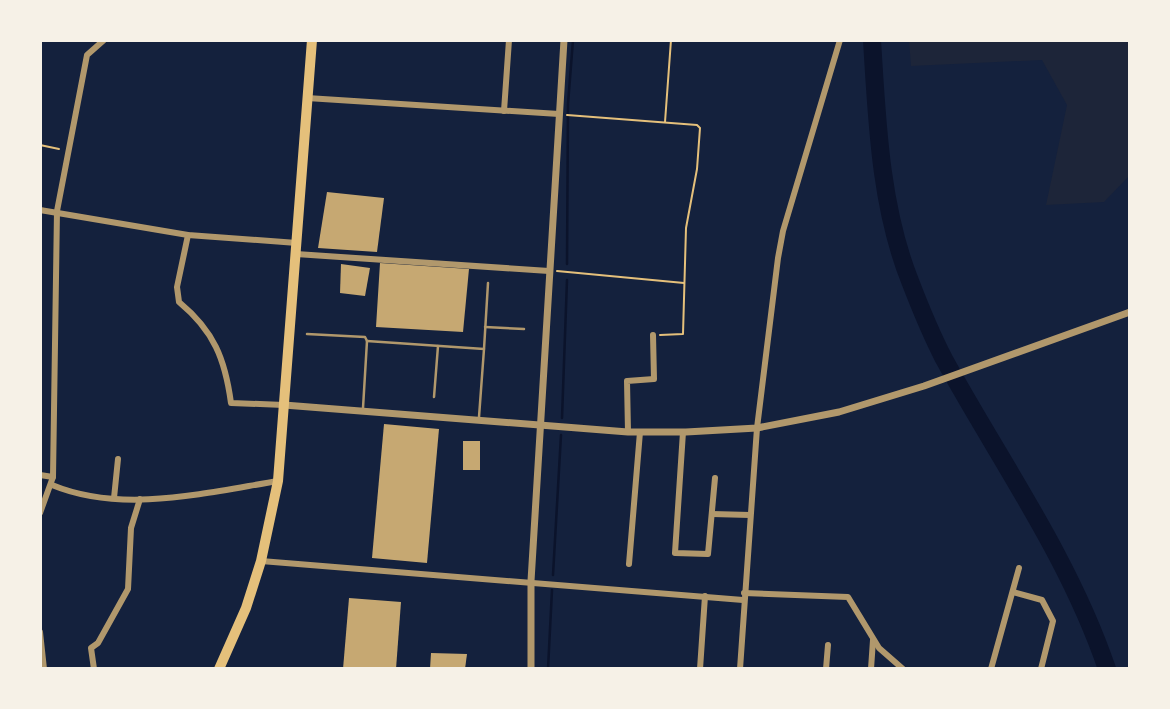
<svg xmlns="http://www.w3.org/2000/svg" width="1170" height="709" viewBox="0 0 1170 709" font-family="Signika,sans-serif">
	<rect width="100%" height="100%" fill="#14213d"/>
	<polygon fill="#1d2539" points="909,40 1130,40 1130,175 1104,202 1046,205 1067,105 1042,60 911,66"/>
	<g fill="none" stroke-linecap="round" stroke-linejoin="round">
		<g stroke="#0b132b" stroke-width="2.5">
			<polyline points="867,40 872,44"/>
			<polyline points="567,264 568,104 573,40"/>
			<polyline points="562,418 567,280"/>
			<polyline points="553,575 561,435"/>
			<polyline points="548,669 552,590"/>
		</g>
		<path stroke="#0b132b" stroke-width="18" d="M872,40C877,120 880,206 910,281C920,307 931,334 944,359C1000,461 1069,557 1107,669"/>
	</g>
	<g fill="#c6a872">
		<polygon points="327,192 384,198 377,252 318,248"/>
		<polygon points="380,263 469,269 463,332 376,327"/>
		<polygon points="341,264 370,268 365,296 340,293"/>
		<polygon points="384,424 439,429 427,563 372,558"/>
		<rect x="463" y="441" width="17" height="29"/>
		<polygon points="349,598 401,602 396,669 343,669"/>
		<polygon points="431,653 467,654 465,669 430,669"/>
	</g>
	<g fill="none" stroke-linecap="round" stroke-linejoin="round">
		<g stroke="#e5c07b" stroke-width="2">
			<polyline points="567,115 697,125 700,128 697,169 686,228 683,334 660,335"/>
			<polyline points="665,122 671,40"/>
			<polyline points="40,145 59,149"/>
			<polyline points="557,271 684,283"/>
		</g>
		<g stroke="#b1986c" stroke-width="2.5">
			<polyline points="485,327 524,329"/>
			<polyline points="307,334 365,337 367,341 363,408"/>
			<polyline points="367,341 484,349 479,417"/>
			<polyline points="484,349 488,283"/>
			<polyline points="434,397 438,346"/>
		</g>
		<g stroke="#b1986c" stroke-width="6">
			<polyline points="307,98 559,114"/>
			<polyline points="504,111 509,40"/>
			<polyline points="40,210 188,235 297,243"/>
			<path d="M188,235L177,287L179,302C214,331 225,359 231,403L284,405"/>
			<polyline points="296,254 549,271"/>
			<polyline points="628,432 627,381 654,379 653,335"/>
			<polyline points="683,432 675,553 708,554 715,478"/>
			<polyline points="40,475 53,477"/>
			<path d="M52,485C122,514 205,493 278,481"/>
			<polyline points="114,498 118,459"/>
			<polyline points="40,513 53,477 57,211 87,55 104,40"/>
			<polyline points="712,514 750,515"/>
			<polyline points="261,561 743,600"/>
			<polyline points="629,564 640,432"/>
			<polyline points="1013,592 1042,600 1053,621 1041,669"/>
			<polyline points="744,593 848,597 879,648 903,669"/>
			<polyline points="40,632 44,669"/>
			<polyline points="94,669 91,648 98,643 128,589 131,528 140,499"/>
			<polyline points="700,669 705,596"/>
			<polyline points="740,669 757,428 778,258 783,231 840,40"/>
			<polyline points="826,669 828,645"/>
			<polyline points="871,669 873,640"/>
			<polyline points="991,669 1019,568"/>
		</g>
		<g stroke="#b1986c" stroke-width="7">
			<polyline points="284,405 628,432 686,432 757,428 839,412 924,386 1130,312"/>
			<polyline points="531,669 531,581 564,40"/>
		</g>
		<polyline stroke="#e5c07b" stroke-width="10" points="219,669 246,608 261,561 278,481 312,40"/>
	</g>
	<rect width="1170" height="709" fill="none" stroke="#f6f1e7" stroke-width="84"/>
</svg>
